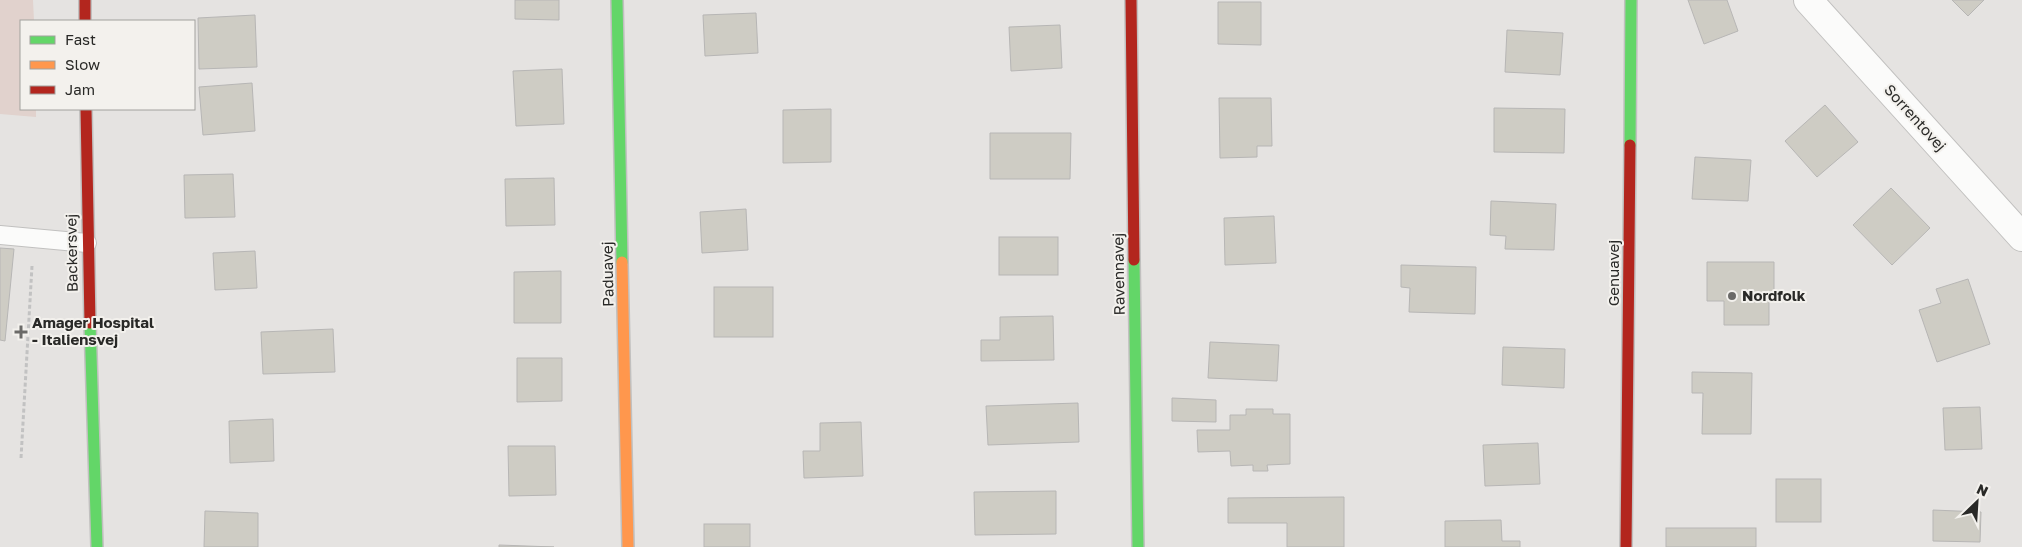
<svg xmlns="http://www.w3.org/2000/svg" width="2022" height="547" viewBox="0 0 2022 547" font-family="'Golos Text',sans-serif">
	<rect width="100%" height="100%" fill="#e5e3e1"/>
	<polygon fill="#e1d2cd" points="0,0 33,0 34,21 21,21 21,109 36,109 36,117 0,114"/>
	<g fill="#ceccc4" stroke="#b7b6b5">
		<polygon points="515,0 559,0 559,20 515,19"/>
		<polygon points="1688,0 1727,0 1738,31 1704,44"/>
		<polygon points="1952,0 1984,0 1968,16"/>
		<polygon points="1218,2 1261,2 1261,45 1218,44"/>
		<polygon points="756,13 758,53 705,56 703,15"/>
		<polygon points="255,15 257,67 199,69 198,18"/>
		<polygon points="1060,25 1062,68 1011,71 1009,27"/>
		<polygon points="1507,30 1563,33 1560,75 1505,72"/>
		<polygon points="562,69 564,124 516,126 513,71"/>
		<polygon points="252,83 255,131 203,135 199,87"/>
		<polygon points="1219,98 1271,98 1272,146 1257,146 1257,157 1220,158"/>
		<polygon points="1825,105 1858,142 1817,177 1785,141"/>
		<polygon points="1494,108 1565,109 1564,153 1494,152"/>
		<polygon points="831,109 831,162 783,163 783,110"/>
		<polygon points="990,133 1071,133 1070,179 990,179"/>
		<polygon points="1695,157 1751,160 1748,201 1692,199"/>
		<polygon points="233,174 235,217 185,218 184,175"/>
		<polygon points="554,178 555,225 506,226 505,179"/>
		<polygon points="1891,188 1930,228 1892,265 1853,225"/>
		<polygon points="1491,201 1556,204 1554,250 1505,249 1506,236 1490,235"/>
		<polygon points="746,209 748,250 702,253 700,212"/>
		<polygon points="1274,216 1276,263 1225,265 1224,218"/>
		<rect x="999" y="237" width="59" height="38"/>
		<polygon points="0,248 14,249 5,341 0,340"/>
		<polygon points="255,251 257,288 215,290 213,253"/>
		<polygon points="1707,262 1774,262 1774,301 1769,301 1769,325 1724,325 1724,301 1707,301"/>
		<polygon points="1401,265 1476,267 1475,314 1409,312 1410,288 1401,287"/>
		<polygon points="561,271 561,323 514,323 514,272"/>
		<polygon points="1968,279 1990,344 1937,362 1919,310 1941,303 1936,289"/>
		<rect x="714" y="287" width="59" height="50"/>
		<polygon points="1053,316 1054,360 981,361 981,340 1000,340 1000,317"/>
		<polygon points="333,329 335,372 263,374 261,332"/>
		<polygon points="1210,342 1279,345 1277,381 1208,378"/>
		<polygon points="1503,347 1565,349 1564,388 1502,385"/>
		<polygon points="517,358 562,358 562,401 517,402"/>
		<polygon points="1692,372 1752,373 1751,434 1702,434 1703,393 1692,393"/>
		<polygon points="1172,398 1216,400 1216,422 1172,421"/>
		<polygon points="1078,403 1079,442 988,445 986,406"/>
		<polygon points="1980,407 1982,449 1945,450 1943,408"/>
		<polygon points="1246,409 1273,409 1273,414 1290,414 1290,464 1267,465 1268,471 1253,471 1253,465 1231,466 1230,451 1198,452 1197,430 1230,430 1230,415 1246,415"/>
		<polygon points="273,419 274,461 230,463 229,421"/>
		<polygon points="861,422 863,476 804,478 803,451 820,451 820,423"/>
		<polygon points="1538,443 1540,484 1485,486 1483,445"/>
		<polygon points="508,446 555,446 556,495 509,496"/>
		<rect x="1776" y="479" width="45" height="43"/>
		<polygon points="1056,491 1056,534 975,535 974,492"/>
		<polygon points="1344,497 1344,547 1287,547 1287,523 1228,523 1228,498"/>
		<polygon points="1933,510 1981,512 1980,542 1933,541"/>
		<polygon points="205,511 258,513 258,547 204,547"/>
		<polygon points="1501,520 1502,541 1520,541 1520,547 1445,547 1445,521"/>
		<rect x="704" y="524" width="46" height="23"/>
		<rect x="1666" y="528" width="90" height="19"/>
		<polygon points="499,545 554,547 499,547"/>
	</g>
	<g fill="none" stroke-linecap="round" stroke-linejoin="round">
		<defs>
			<polyline id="lane" points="0,235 87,243"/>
			<polyline id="street" points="1808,0 2022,237"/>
			<g id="fast">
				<polyline points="617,0 622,262"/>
				<polyline points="1630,145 1631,0"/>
				<polyline points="1134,260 1138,547"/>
				<polyline points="90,323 97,547"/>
			</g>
			<polyline id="slow" points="622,262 628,547"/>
			<g id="jam">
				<polyline points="85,0 85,21"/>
				<polyline points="1131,0 1134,260"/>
				<polyline points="86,109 90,323"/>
				<polyline points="1626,547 1630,145"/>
			</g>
		</defs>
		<use href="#lane" stroke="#c1c0bf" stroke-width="20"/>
		<use href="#street" stroke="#c1c0bf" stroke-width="30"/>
		<use href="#fast" stroke="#c1c0bf" stroke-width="14"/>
		<use href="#slow" stroke="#c1c0bf" stroke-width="14"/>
		<use href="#jam" stroke="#c1c0bf" stroke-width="14"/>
		<polyline stroke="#c2c2c2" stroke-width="3" stroke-dasharray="4 2.5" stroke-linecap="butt" points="21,458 32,266"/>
		<use href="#lane" stroke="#fbfbfa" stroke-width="18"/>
		<use href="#street" stroke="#fbfbfa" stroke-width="28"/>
		<use href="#fast" stroke="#63d668" stroke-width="11"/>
		<use href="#slow" stroke="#ff974d" stroke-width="11"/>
		<use href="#jam" stroke="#b3261e" stroke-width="11"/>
	</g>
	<g fill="#6b6a68" stroke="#f3f1ed" stroke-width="2">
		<circle cx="1732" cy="296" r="5"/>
		<path d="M18.5 324.5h5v5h5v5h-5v5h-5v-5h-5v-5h5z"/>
	</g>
	<g text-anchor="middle" stroke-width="4" stroke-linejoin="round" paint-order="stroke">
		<g font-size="15" fill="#292927" stroke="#f3f1ed">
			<text transform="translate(1915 118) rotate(48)" y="5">Sorrentovej</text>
			<text transform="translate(72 253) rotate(-91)" y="5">Backersvej</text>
			<text transform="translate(1614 273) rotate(-90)" y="5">Genuavej</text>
			<text transform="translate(608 274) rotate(-91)" y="5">Paduavej</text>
			<text transform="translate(1119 274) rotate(-91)" y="5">Ravennavej</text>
		</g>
		<g font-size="15" font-weight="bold" fill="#292927" stroke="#f3f1ed" text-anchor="start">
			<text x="1742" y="301">Nordfolk</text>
			<text x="32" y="328">Amager Hospital<tspan x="32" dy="17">- Italiensvej</tspan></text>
		</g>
	</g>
	<rect x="20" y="20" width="175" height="90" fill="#f3f1ed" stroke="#a2a19e"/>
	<rect x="30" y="36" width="25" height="8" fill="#63d668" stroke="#a2a19e"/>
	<text x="65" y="45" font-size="15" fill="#292927">Fast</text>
	<rect x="30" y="61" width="25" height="8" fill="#ff974d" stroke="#a2a19e"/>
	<text x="65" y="70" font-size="15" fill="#292927">Slow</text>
	<rect x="30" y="86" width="25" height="8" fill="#b3261e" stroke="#a2a19e"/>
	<text x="65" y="95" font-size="15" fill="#292927">Jam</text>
	<g transform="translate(1977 502) rotate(25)" stroke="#f3f1ed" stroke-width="4" paint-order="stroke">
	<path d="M0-4L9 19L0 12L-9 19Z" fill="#292927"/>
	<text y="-8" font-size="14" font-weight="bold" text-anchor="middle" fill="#292927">N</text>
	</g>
</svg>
